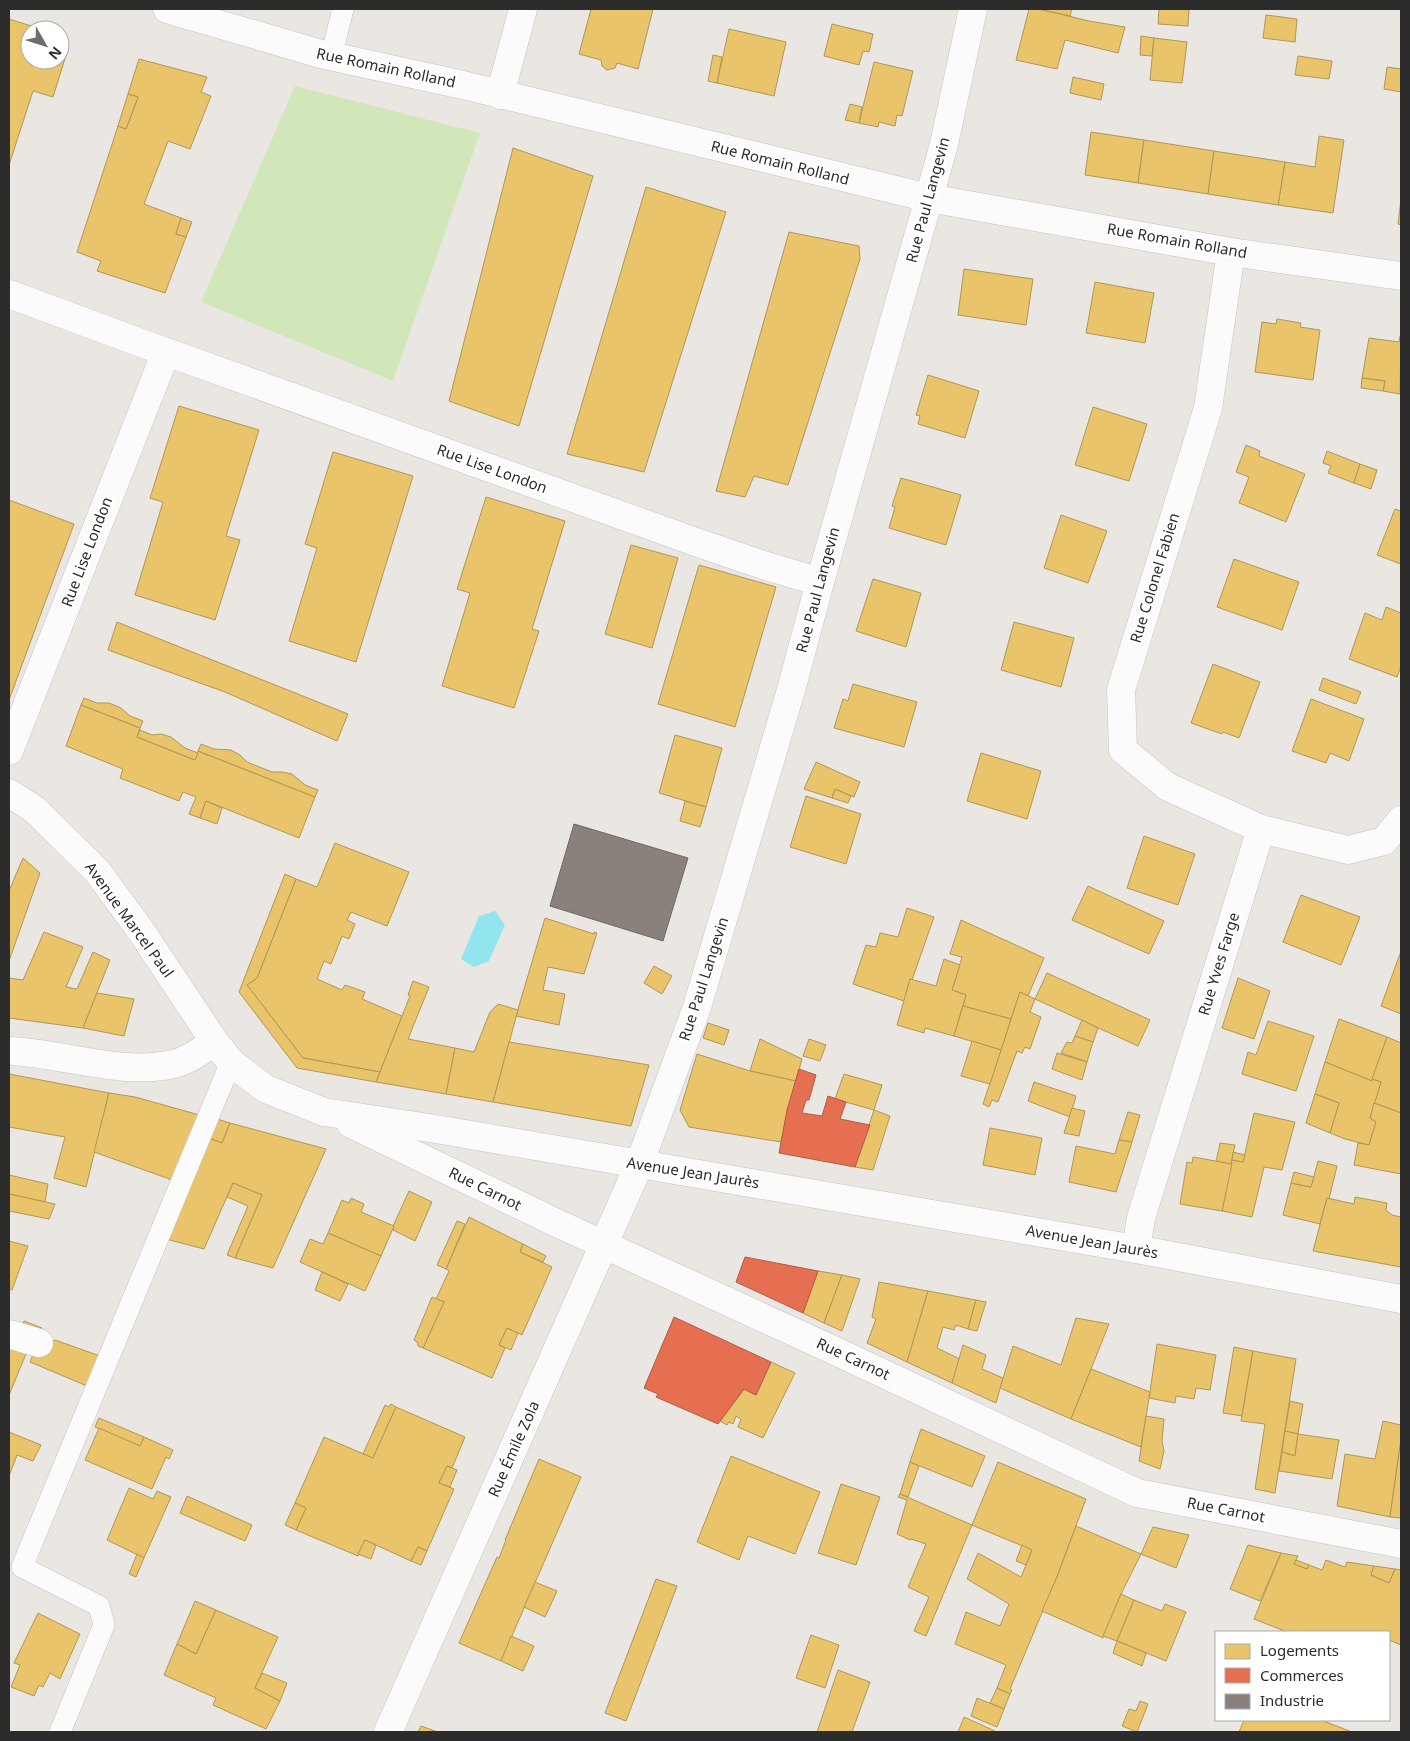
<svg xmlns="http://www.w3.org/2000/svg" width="1410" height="1741" viewBox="0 0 1410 1741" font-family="'Noto Sans',sans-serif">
	<rect width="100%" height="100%" fill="#eae6e2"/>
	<polygon fill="#d2e7b9" points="295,86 480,133 393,381 201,302"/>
	<polygon fill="#92e4ef" points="495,911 505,925 489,961 474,967 461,959 479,916"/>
	<g fill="#e9c46a" stroke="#b09657">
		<polygon points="591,9 653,9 638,69 617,63 615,68 607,70 602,66 601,60 579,54"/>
		<polygon points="1029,9 1039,9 1089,21 1125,27 1118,53 1065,40 1057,69 1016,60"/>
		<polygon points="1039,9 1072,9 1070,16"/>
		<polygon points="1159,9 1189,9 1188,26 1158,24"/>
		<polygon points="1266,15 1297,19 1295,42 1263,38"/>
		<polygon points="9,19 44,30 30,30 30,60 60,60 60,47 68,49 53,97 33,91 9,165"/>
		<polygon points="832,24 873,34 869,52 863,51 859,65 824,56"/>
		<polygon points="729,29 786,42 774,96 717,83"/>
		<polygon points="1141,36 1154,38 1152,56 1140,55"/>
		<polygon points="1154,38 1187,42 1182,83 1150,80"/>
		<polygon points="713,55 722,57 717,83 708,81"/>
		<polygon points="1298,56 1332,61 1329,79 1295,75"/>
		<polygon points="139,59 207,77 201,92 211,96 190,149 168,141 144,204 181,218 176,234 186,237 165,293 97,271 101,261 77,252 118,126 126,129 138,97 128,94"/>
		<polygon points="874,62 913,71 902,116 897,115 895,126 879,122 878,127 859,123"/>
		<polygon points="1387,67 1401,69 1401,92 1384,89"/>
		<polygon points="1073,77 1104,84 1101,100 1070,93"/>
		<polygon points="128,94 138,97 126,129 118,126"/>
		<polygon points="850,104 862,107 859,123 845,120"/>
		<polygon points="1091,132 1144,140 1138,183 1085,175"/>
		<polygon points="1319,136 1344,140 1333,213 1278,205 1285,162 1315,167"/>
		<polygon points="1144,140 1214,151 1208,194 1138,183"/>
		<polygon points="513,148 593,176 519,426 449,401"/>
		<polygon points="1214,151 1285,162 1278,205 1208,194"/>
		<polygon points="646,187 726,212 644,472 567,454"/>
		<polygon points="1401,199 1401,225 1398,224"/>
		<polygon points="181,218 192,222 186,237 176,234"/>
		<polygon points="789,232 859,246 860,259 788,485 754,476 745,497 716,491"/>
		<polygon points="964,269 1033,279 1026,325 958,315"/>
		<polygon points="1095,282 1154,293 1145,343 1086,333"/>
		<polygon points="1277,319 1301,323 1300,327 1320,330 1313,380 1255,372 1262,322 1276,324"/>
		<polygon points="1400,336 1401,336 1400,394 1383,391 1385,381 1362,378 1369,338 1399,342"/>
		<polygon points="928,375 979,391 965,438 918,424 920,416 916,415"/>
		<polygon points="1362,378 1385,381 1383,391 1361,388"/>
		<polygon points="179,406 259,430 226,536 240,540 215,620 135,595 163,502 150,498"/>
		<polygon points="1093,407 1147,424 1129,481 1075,465"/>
		<polygon points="1246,445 1260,451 1259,456 1305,474 1286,522 1239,503 1249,477 1236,472"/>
		<polygon points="1327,451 1360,464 1354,483 1328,473 1331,466 1323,463"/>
		<polygon points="333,452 413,476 356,662 289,641 317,548 305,544"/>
		<polygon points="1360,464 1377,470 1371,489 1354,483"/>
		<polygon points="901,478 961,495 946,545 889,528 895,507 892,506"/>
		<polygon points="486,497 565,521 532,629 539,631 514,708 442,686 470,593 457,589"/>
		<polygon points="9,500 74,524 9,700"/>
		<polygon points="1395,509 1401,511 1401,564 1377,555"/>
		<polygon points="1061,515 1107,531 1088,583 1044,568"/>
		<polygon points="631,545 678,558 652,648 605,634"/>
		<polygon points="1234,559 1299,582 1282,630 1217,607"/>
		<polygon points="699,565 776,587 735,727 658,704"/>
		<polygon points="873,579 921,593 906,647 856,631"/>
		<polygon points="1386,607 1401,613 1401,666 1397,677 1349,659 1365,613 1382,620"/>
		<polygon points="117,622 348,714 337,741 225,692 108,650"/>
		<polygon points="1014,622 1074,638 1061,687 1001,670"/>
		<polygon points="1213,664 1260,682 1239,738 1223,732 1222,734 1191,723"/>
		<polygon points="1323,678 1361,692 1356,704 1319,690"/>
		<polygon points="853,684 917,702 904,747 834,728 843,699 848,701"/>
		<polygon points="84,698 97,703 109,703 121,708 130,716 143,721 140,728 81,705"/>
		<polygon points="1311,699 1364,719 1349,761 1330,753 1326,763 1292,751"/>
		<polygon points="81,705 140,728 137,737 195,760 198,751 315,797 299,838 206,801 200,818 189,814 196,797 183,792 179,801 120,778 123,769 66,746"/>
		<polygon points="140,730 152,735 161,734 171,737 185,748 198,753 195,760 137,737"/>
		<polygon points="675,735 722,748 706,807 659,793"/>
		<polygon points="201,744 214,749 231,750 240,755 247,762 272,772 282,772 292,774 305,785 318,790 315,797 198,751"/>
		<polygon points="981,753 1041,771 1027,819 967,801"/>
		<polygon points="816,762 860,782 854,797 835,789 832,798 804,789"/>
		<polygon points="835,789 851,796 848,803 832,798"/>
		<polygon points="806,796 861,814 846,864 790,847"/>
		<polygon points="206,801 222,808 217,824 200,818"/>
		<polygon points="685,801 706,807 700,827 680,821"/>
		<polygon points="1144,836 1195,854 1178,905 1127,888"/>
		<polygon points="335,843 409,872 387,926 351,912 347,920 355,924 349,939 342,936 331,964 324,961 317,979 342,990 345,985 365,992 362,999 402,1016 380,1072 303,1058 247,985 257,978 296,879 317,887"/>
		<polygon points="23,858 40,873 9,961 9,891"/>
		<polygon points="285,874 296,879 257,978 247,985 303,1058 380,1072 376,1082 297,1068 239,992"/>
		<polygon points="1088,886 1164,921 1149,954 1072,920"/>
		<polygon points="1301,895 1360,917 1341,965 1283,942"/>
		<polygon points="907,908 934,917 912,980 910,979 904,1001 853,984 866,945 876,947 880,933 898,937"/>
		<polygon points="545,918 594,934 594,932 597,933 584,974 548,967 543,990 565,994 559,1025 516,1016"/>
		<polygon points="961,920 1044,958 1028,996 1020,992 1011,1019 963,1006 966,995 952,990 962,957 950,954"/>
		<polygon points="44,932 83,947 66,987 77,989 93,952 110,960 83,1028 9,1018 9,978 23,980"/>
		<polygon points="1401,951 1401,1014 1381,1006"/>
		<polygon points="944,959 960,965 952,990 966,995 954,1036 925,1028 924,1033 897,1025 910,979 936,986"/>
		<polygon points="654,966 672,976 662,994 644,983"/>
		<polygon points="1047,973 1150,1020 1138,1046 1035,999"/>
		<polygon points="1238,978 1270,991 1254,1039 1222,1028"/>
		<polygon points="413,981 429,987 408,1039 455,1048 446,1094 376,1082 410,996 408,995"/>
		<polygon points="1020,992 1035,999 1030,1012 1041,1017 1030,1049 1025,1047 1022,1053 1017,1051 998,1102 992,1100 989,1107 983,1104"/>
		<polygon points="97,993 134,999 124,1036 83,1028"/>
		<polygon points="498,1004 518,1010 493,1102 446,1094 455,1048 474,1052 490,1012"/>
		<polygon points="963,1006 1011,1019 1001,1050 954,1036"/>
		<polygon points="1339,1019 1387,1037 1372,1081 1325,1062"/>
		<polygon points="1082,1020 1098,1028 1093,1042 1075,1036"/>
		<polygon points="1268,1021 1314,1036 1296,1091 1242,1074 1248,1052 1256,1055"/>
		<polygon points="708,1023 729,1030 724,1045 703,1038"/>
		<polygon points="1075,1036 1093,1042 1087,1062 1061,1053 1067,1042 1072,1043"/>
		<polygon points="1387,1037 1401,1043 1401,1113 1374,1103 1381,1082 1372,1079"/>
		<polygon points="760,1039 802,1059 796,1081 750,1071"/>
		<polygon points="809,1039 826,1045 820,1061 803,1056"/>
		<polygon points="972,1041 1001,1050 990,1084 961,1076"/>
		<polygon points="509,1042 649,1065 631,1126 493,1102"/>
		<polygon points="1057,1053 1087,1062 1082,1080 1052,1069"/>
		<polygon points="697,1054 750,1071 796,1081 781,1142 689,1127 680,1110"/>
		<polygon points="1325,1062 1372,1081 1372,1079 1381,1082 1370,1118 1376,1122 1369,1145 1345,1139 1330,1133 1339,1103 1315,1094"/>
		<polygon points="9,1074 109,1093 86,1187 54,1178 65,1137 9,1127"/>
		<polygon points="844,1074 882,1085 874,1110 835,1099"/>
		<polygon points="1034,1082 1076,1096 1070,1117 1028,1101"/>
		<polygon points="109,1093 135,1097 203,1116 175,1181 94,1152"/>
		<polygon points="1315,1094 1339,1103 1330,1133 1306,1123"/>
		<polygon points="1374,1103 1401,1113 1401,1174 1354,1165 1358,1143 1369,1145 1376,1122 1370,1118"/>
		<polygon points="1072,1108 1085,1111 1079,1136 1064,1133"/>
		<polygon points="874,1110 890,1116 873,1170 855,1167"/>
		<polygon points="1128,1112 1140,1115 1132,1142 1119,1140"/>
		<polygon points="1254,1113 1295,1122 1282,1170 1264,1167 1252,1217 1222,1211 1232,1160 1243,1162"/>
		<polygon points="217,1119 230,1123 222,1143 209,1138"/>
		<polygon points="230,1123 326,1149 273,1268 235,1258 262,1195 233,1183 204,1249 166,1239 209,1138 222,1143"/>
		<polygon points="990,1128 1042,1138 1035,1175 983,1165"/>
		<polygon points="1119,1140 1132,1142 1116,1192 1069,1182 1076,1146 1115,1154"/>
		<polygon points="1220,1143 1235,1145 1231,1164 1216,1162"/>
		<polygon points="1233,1152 1245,1155 1243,1162 1232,1160"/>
		<polygon points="1193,1157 1232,1164 1222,1211 1180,1204 1187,1162 1192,1163"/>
		<polygon points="1318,1161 1337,1166 1329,1199 1327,1198 1320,1224 1283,1215 1291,1183 1311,1187"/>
		<polygon points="1294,1172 1314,1177 1311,1187 1291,1183"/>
		<polygon points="9,1175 48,1184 45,1202 9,1194"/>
		<polygon points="233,1183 262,1195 235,1258 227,1255 248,1206 227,1197"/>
		<polygon points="409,1191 432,1202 415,1241 393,1230 393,1226"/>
		<polygon points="9,1194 55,1204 49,1219 9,1211"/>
		<polygon points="1355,1197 1387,1203 1386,1210 1392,1215 1401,1217 1401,1267 1313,1251 1327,1198 1354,1204"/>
		<polygon points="351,1198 364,1204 361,1212 394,1226 381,1256 328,1233 342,1200 349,1203"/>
		<polygon points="469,1217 523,1244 520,1252 552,1267 522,1335 507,1328 499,1345 505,1348 492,1378 423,1348 444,1302 436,1299 449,1271 446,1269"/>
		<polygon points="457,1221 465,1224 446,1269 437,1265"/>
		<polygon points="328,1233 381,1256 365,1291 300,1262 310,1239 323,1244"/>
		<polygon points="9,1241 28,1246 12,1290 9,1289"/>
		<polygon points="523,1244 546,1256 543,1262 520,1252"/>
		<polygon points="818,1271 842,1275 824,1323 803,1313"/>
		<polygon points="322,1272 348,1284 340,1301 315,1290"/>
		<polygon points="842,1275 860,1279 842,1331 824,1323"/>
		<polygon points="879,1282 928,1291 907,1362 867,1343 876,1319 872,1317"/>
		<polygon points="928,1291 976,1300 968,1329 956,1325 954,1330 943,1327 937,1348 960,1359 952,1383 907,1362"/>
		<polygon points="432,1297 444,1302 423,1348 418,1346 418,1343 414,1340"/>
		<polygon points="976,1300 986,1302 977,1331 968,1329"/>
		<polygon points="1076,1318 1109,1324 1071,1419 1000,1388 1013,1346 1061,1365"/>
		<polygon points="24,1321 42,1328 40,1336 21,1330"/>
		<polygon points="507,1328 518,1333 511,1350 499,1345"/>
		<polygon points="55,1340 100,1356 87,1386 30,1362 34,1352"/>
		<polygon points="9,1342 28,1349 9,1395"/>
		<polygon points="1157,1344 1216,1355 1210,1390 1196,1388 1194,1399 1176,1396 1175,1403 1149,1398"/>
		<polygon points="963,1345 986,1355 982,1369 1003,1378 996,1403 952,1383"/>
		<polygon points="1234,1347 1253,1351 1242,1416 1223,1413"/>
		<polygon points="1253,1351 1296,1359 1275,1493 1255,1489 1265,1424 1241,1421"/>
		<polygon points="771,1362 795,1373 763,1438 738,1427 741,1419 736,1416 733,1424 729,1422 727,1425 720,1421 744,1389 756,1395"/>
		<polygon points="1091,1369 1150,1392 1141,1447 1071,1419"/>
		<polygon points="1290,1401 1303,1404 1298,1434 1285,1431"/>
		<polygon points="391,1404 396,1407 373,1458 363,1454 385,1405 389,1407"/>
		<polygon points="396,1407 465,1437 452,1468 447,1466 439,1483 454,1489 427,1551 418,1547 411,1561 365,1540 358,1556 296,1530 306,1508 295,1503 324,1437 373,1458"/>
		<polygon points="1146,1416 1164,1419 1162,1441 1164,1451 1160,1469 1139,1461"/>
		<polygon points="99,1418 144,1437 140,1446 95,1427"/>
		<polygon points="1383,1421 1401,1425 1401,1439 1390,1517 1337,1506 1345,1454 1375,1459"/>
		<polygon points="99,1428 140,1446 144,1437 173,1450 169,1459 166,1457 152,1489 85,1460"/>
		<polygon points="921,1429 985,1456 972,1487 910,1462"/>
		<polygon points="1285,1431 1298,1434 1295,1456 1282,1452"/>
		<polygon points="9,1432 41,1445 33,1461 17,1455 9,1476"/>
		<polygon points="1298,1434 1339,1440 1332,1479 1279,1471 1282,1452 1295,1456"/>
		<polygon points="1400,1446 1401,1446 1401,1518 1390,1517"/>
		<polygon points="731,1456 820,1492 795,1554 748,1536 739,1560 697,1542"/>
		<polygon points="539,1459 581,1477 501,1661 459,1643 497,1557 499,1558 506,1540 505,1540"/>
		<polygon points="910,1462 919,1466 908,1497 900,1494"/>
		<polygon points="998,1462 1086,1499 1057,1577 1010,1689 1012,1690 1010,1694 997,1688 1006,1665 955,1644 966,1612 1000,1626 1009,1604 967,1579 978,1553 1021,1577 1032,1550 972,1525"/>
		<polygon points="447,1466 457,1470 450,1487 439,1483"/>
		<polygon points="841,1484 880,1497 856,1565 818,1553"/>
		<polygon points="129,1488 153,1499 157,1491 171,1497 144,1558 107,1540"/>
		<polygon points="900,1494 972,1525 926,1636 914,1631 929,1597 908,1587 926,1544 911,1539 910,1540 897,1534 907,1500 898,1497"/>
		<polygon points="187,1496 252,1525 245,1541 180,1513"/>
		<polygon points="295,1503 306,1508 296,1530 285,1525"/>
		<polygon points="1076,1526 1141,1554 1121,1594 1103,1638 1042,1611 1057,1577"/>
		<polygon points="1153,1527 1189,1535 1176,1568 1141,1554"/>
		<polygon points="365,1540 376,1545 371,1559 358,1554"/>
		<polygon points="1022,1545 1032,1550 1026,1565 1016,1561"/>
		<polygon points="1248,1545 1281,1553 1260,1601 1230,1589"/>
		<polygon points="418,1547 427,1551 421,1565 411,1561"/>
		<polygon points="1281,1553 1298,1556 1294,1564 1307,1569 1309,1565 1322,1570 1326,1560 1345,1567 1347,1562 1374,1566 1371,1575 1389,1583 1395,1569 1401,1570 1401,1645 1389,1640 1389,1632 1304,1632 1301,1631 1300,1632 1287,1632 1254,1619"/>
		<polygon points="137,1554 144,1558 136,1577 129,1574"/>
		<polygon points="1296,1560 1309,1565 1307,1569 1294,1564"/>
		<polygon points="1374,1566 1395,1569 1389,1583 1371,1575"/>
		<polygon points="656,1579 677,1586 626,1721 605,1713"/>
		<polygon points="535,1582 557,1591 545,1617 524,1607"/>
		<polygon points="1121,1594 1134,1600 1117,1641 1103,1636"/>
		<polygon points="1134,1600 1162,1611 1165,1604 1186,1612 1166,1661 1117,1641"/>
		<polygon points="195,1601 216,1610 196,1654 177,1644"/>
		<polygon points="216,1610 278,1637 255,1688 280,1701 266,1729 213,1705 216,1698 164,1675 177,1644 196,1654"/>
		<polygon points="38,1613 80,1634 60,1679 50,1673 43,1687 39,1685 34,1696 11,1687 20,1665 14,1663"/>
		<polygon points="811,1635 839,1645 825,1688 796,1678"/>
		<polygon points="511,1636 534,1646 523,1671 501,1661"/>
		<polygon points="1117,1641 1146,1653 1142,1666 1113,1653"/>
		<polygon points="838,1670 870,1682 852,1732 817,1732"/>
		<polygon points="262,1673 287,1683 280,1701 255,1688"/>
		<polygon points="997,1688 1010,1694 1004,1709 990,1703"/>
		<polygon points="977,1698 1004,1709 997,1727 971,1716"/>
		<polygon points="1140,1701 1148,1704 1137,1732 1122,1726 1129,1709 1136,1711"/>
		<polygon points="964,1717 995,1731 994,1732 958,1732"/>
		<polygon points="1244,1720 1321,1720 1352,1732 1239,1732"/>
		<polygon points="421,1726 438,1732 418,1732"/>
	</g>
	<g fill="#e76f51" stroke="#af5b46">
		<polygon points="799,1069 816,1075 809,1100 806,1100 802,1113 822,1116 828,1096 846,1102 840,1119 870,1125 855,1167 779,1153 787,1110"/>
		<polygon points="745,1257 818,1271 803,1313 736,1282"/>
		<polygon points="674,1317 771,1362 756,1395 744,1389 718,1424 656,1397 658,1394 644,1388"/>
	</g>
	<polygon fill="#8a817c" stroke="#6e6864" points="574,824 688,858 663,941 550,906"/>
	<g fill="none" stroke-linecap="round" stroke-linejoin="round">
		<defs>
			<g id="service">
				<polyline points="331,57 343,9"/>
				<polyline points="60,1732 104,1625 99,1606 22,1567 231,1062"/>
			</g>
			<g id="minor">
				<polyline points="167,9 321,54 463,85 929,198 1231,252 1401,276"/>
				<polyline points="500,95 523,9"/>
				<polyline points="1231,252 1208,408 1121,690 1123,750 1168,787 1261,829 1348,850 1384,841 1401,820"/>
				<polyline points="9,294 144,344 693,541 763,565 820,582"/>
				<polyline points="9,751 166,352"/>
				<path d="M9,1051C63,1053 120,1076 174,1064C189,1060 202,1051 214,1041"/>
				<polyline points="1136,1249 1141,1218 1261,829"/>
				<polyline points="9,1334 39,1343"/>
				<polyline points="388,1732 639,1165 697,1007 791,690 820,582 929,198 944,144 973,9"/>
			</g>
			<g id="secondary">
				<polyline points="9,793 34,809 97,871 141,931 214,1041 231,1062 242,1071 266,1089 324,1112 436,1129 1136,1249 1401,1299"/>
				<polyline points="351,1124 561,1225 831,1349 1137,1493 1401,1544"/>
			</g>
		</defs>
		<use href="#service" stroke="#c4c3c3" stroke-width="22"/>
		<use href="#minor" stroke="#c4c3c3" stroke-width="29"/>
		<use href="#secondary" stroke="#c4c3c3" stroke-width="29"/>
		<use href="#service" stroke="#fcfbfb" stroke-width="21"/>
		<use href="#minor" stroke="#fcfbfb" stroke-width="28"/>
		<use href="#secondary" stroke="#fcfbfb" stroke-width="28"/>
	</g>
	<g text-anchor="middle" stroke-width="5" stroke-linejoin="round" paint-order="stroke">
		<g font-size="15" fill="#2c2c2c" stroke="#fff">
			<text transform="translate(386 68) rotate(12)" y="5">Rue Romain Rolland</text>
			<text transform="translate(780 163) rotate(14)" y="5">Rue Romain Rolland</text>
			<text transform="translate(928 200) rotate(-75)" y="5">Rue Paul Langevin</text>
			<text transform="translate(1177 241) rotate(10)" y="5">Rue Romain Rolland</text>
			<text transform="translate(492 469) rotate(20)" y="5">Rue Lise London</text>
			<text transform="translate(87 552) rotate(-69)" y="5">Rue Lise London</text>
			<text transform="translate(1155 578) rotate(-73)" y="5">Rue Colonel Fabien</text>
			<text transform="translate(818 590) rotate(-75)" y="5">Rue Paul Langevin</text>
			<text transform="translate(129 920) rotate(54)" y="5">Avenue Marcel Paul</text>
			<text transform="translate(1219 964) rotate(-73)" y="5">Rue Yves Farge</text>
			<text transform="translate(704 979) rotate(-72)" y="5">Rue Paul Langevin</text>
			<text transform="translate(693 1173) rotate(9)" y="5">Avenue Jean Jaurès</text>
			<text transform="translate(485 1189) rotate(26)" y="5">Rue Carnot</text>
			<text transform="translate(1092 1242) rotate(10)" y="5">Avenue Jean Jaurès</text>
			<text transform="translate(853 1359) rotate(25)" y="5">Rue Carnot</text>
			<text transform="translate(514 1449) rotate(-66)" y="5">Rue Émile Zola</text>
			<text transform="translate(1226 1510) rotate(11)" y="5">Rue Carnot</text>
		</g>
	</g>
	<rect width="1410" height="1741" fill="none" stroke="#2c2c2c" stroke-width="20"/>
	<rect x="1215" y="1631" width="175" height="90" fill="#ffffff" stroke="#ababab"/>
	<rect x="1225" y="1644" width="25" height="15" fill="#e9c46a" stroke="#ababab"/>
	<text x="1260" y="1656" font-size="15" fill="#2c2c2c">Logements</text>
	<rect x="1225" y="1668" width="25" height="15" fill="#e76f51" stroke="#ababab"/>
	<text x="1260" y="1681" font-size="15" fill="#2c2c2c">Commerces</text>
	<rect x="1225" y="1694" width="25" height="15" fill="#8a817c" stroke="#ababab"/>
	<text x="1260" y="1706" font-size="15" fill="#2c2c2c">Industrie</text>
	<g transform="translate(45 45) rotate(129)"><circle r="24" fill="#ffffff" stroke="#ababab"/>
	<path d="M0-4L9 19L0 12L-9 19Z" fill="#6e6d6c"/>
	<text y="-8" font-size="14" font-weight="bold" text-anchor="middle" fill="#2c2c2c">N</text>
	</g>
</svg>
